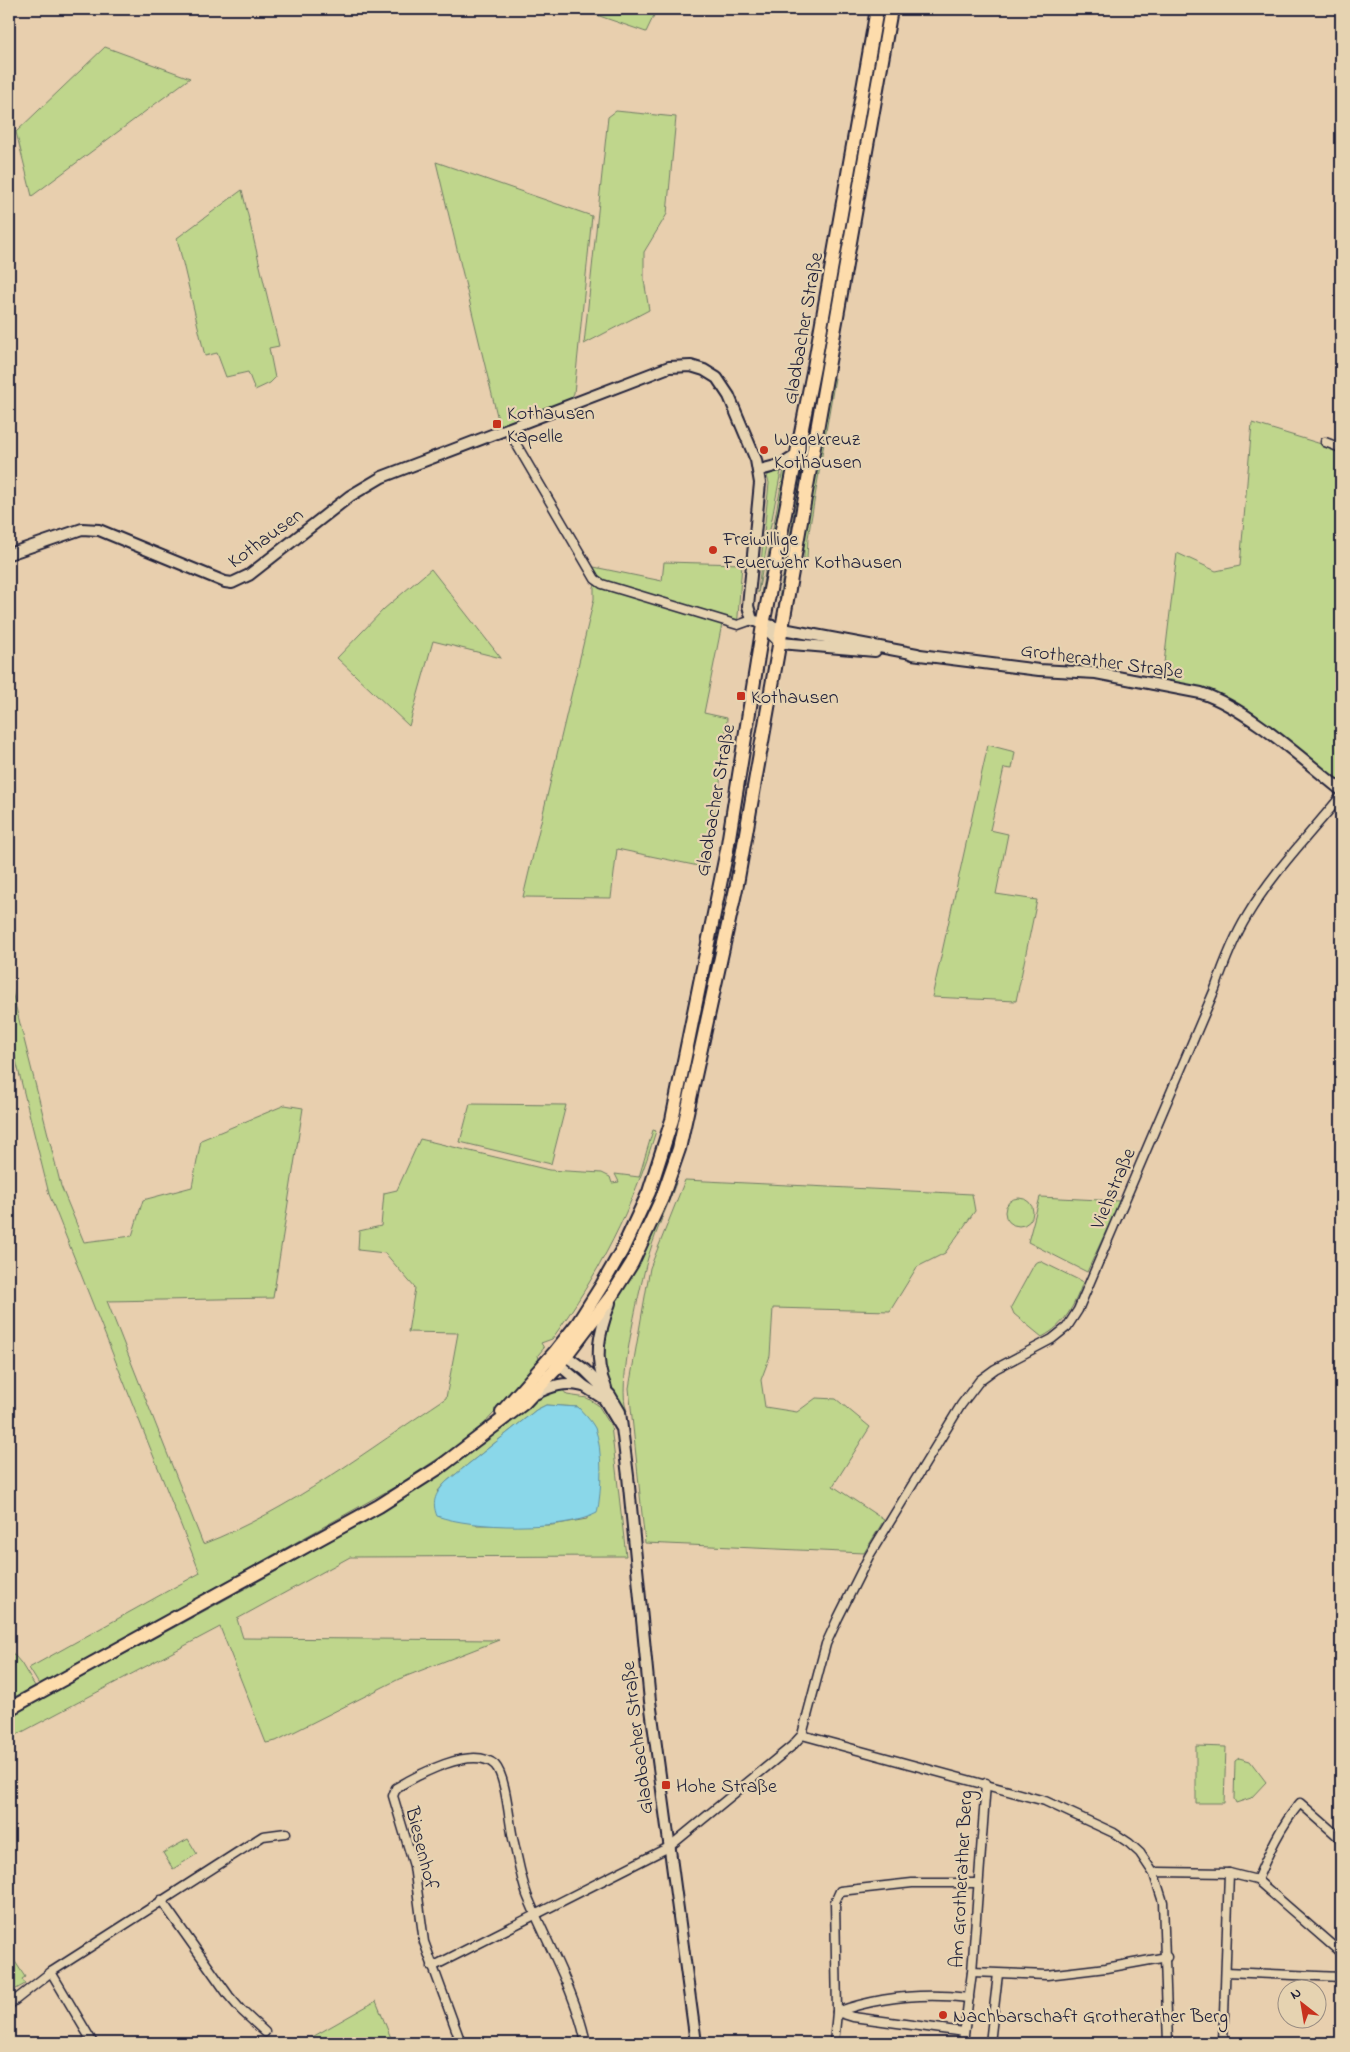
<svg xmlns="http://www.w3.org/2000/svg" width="1350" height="2052" viewBox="0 0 1350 2052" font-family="'Indie Flower',sans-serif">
	<rect width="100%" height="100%" fill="#e8cfae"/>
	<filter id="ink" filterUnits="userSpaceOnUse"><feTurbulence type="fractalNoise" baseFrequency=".02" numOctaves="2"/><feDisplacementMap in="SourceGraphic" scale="10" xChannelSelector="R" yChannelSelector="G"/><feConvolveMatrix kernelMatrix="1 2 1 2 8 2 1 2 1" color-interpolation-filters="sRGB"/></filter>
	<g filter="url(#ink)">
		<g fill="#bfd68c" stroke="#707c64" fill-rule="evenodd">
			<polygon points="579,9 657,9 646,32"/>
			<polygon points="105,47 190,78 32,196 16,132"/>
			<polygon points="616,111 676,117 667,214 644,252 644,280 649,310 584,344 608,117"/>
			<polygon points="436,162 592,216 574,393 569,403 500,428"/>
			<polygon points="242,190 279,346 269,348 275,378 270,383 255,390 248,372 226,377 217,353 205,356 177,238"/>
			<polygon points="832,378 835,378 808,538 807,559 804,559 804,538"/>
			<path d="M814,407L816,409L783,598H779C791,535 800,472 812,409Z"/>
			<polygon points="1252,423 1341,450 1341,783 1239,704 1205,689 1162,680 1177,553 1216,571 1240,566"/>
			<polygon points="780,468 781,471 758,593 769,483 767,476"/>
			<polygon points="784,469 787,472 763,595 761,594"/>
			<polygon points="664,562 742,564 737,629 722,624 704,713 727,718 725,747 708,868 617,849 611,898 523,897 594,599 594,587 598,578 589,566 662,581"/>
			<polygon points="431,569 501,658 433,641 409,726 337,658 384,609"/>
			<polygon points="988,745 1015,752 1012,769 1004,768 990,830 1008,834 996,894 1037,900 1016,1001 932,997"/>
			<path d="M9,980L61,1186L84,1242L132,1236L143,1200L192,1187L201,1140L285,1105L303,1108L273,1298L107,1301L203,1544C289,1511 369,1449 446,1398L458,1333L408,1332L415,1288L385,1253L358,1250L359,1231L381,1226L384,1193L397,1190L420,1139L549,1170L602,1173L610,1177L612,1183L619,1182L615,1174L639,1177L653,1130L656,1131C632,1210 600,1272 552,1339L541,1343L544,1348L538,1355L540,1363L482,1426L460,1444L398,1485L40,1686L29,1668L200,1573L49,1194L9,1032Z"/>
			<polygon points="470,1104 566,1105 551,1164 460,1142"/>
			<polygon points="685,1180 972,1194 975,1211 945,1253 917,1267 890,1311 773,1308 770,1356 761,1380 765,1407 797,1412 816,1398 836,1399 870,1427 833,1486 884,1520 864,1553 645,1543 629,1388 650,1268"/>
			<path d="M673,1183H676C666,1210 653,1237 646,1265C639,1293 616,1388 627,1411H625C611,1388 599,1364 602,1336C605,1311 625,1288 636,1267C650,1240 662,1212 673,1183Z"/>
			<polygon points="1040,1197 1120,1201 1087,1272 1028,1242"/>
			<circle cx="1019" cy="1212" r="14"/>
			<path d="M1040,1261L1083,1282C1074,1306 1065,1325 1042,1337L1014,1314L1011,1307L1035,1263Z"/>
			<path d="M562,1389L567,1395L587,1398L598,1405L611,1426L626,1556L350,1557L237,1619L243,1638L499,1640L399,1679L276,1741L266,1743L220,1627L9,1739V1716C152,1639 297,1564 435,1478C475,1453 518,1403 562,1389ZM546,1405L578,1407L594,1428L587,1519L552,1525H477L437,1492L446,1482L536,1410Z"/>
			<polygon points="9,1649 21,1663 35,1686 9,1700"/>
			<polygon points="1196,1746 1226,1747 1224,1803 1196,1803"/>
			<polygon points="1239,1758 1250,1761 1266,1782 1251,1798 1236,1803 1234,1799 1235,1761"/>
			<polygon points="188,1839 197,1854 173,1869 163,1853"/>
			<polygon points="14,1960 25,1977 22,1979 25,1984 9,1993 9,1963"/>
			<polygon points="376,2001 393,2043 311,2043 307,2040"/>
		</g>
		<path fill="#8ad7e9" stroke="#608fa3" d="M546,1405L578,1407C583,1413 591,1420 595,1428C603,1449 602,1492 597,1513C564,1531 472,1529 437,1516C431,1501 436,1493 446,1482L536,1410Z"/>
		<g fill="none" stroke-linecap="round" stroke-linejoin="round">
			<defs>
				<g id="minor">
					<polyline points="508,430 595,579 602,584 738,625 752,620"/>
					<polyline points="1325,442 1341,448"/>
					<polyline points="802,1735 1045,1801 1114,1833 1129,1843 1140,1853 1154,1874 1163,1902 1168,2043"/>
					<polyline points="1154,1874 1158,1872 1229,1873 1257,1880 1341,1953"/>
					<path d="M1257,1880C1269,1852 1280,1827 1300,1803L1341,1839"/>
					<polyline points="161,1900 229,1996 241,2010 265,2032"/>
					<path d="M432,1967L669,1847L792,1746L802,1735L826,1644L838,1618L869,1556L961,1405L980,1380L995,1369L1052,1339L1067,1327L1078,1310L1215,989C1224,963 1233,939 1247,916C1273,872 1310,834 1341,796"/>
					<polyline points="51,1972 93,2043"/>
					<polyline points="972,1972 1047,1975 1106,1968 1167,1957"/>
					<polyline points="1226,1972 1341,1977"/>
					<polyline points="9,2005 51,1972 263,1836 286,1833"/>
					<path d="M837,2012C879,1997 925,1993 969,1998"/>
					<polyline points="837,2012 853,2017 964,2032"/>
					<path d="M461,2043L424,1942L414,1866L393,1796L396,1788C416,1776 473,1744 495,1765C507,1778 509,1825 514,1843C518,1860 521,1878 527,1895C547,1944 575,1990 586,2043"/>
					<polyline points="834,2043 837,2012 835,1902 840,1891 912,1883 978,1883"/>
					<polyline points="963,2043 972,1972 986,1783"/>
					<polyline points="990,2043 998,1974"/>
					<polyline points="1223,2043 1229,1873"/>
				</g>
				<g id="tertiary">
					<polyline points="760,470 783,464 797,455"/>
					<polyline points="9,554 82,529 99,530 225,582 232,583 249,575 350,496 382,477 669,367 691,366 704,370 717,378 729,396 756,460 760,483 748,606 752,620 783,629 917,654"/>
					<polyline points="763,625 780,643 875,651"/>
					<path d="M912,654L1039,670L1096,673L1201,693C1247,708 1302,759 1341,790"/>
					<path d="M606,1388C593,1358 599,1332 610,1303"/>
					<path d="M535,1394C551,1386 565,1381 583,1386"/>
					<polyline points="621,1427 604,1399 584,1386 556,1362 555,1352 566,1356 585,1370 610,1395 620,1412 628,1476 650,1701 696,2043"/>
				</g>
				<g id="primary">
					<polyline points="502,1412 555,1352 578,1323 602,1285 622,1250 649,1192 672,1120 727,850 763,625 814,367 877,9"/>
					<polyline points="9,1709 379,1506 440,1467 524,1403 554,1371 612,1295 632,1263 662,1198 679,1149 737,884 891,9"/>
				</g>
			</defs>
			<use href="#minor" stroke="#22223b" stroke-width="11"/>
			<use href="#tertiary" stroke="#22223b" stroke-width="14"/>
			<use href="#primary" stroke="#22223b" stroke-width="16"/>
			<use href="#minor" stroke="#e6d3b1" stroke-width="8"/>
			<use href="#tertiary" stroke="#e6d3b1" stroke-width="10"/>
			<use href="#primary" stroke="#fddcac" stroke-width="12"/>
		</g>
	</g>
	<g fill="#c8321e" stroke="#e6d3b1" stroke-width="2">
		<rect x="492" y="419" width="10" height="10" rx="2.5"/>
		<circle cx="764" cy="450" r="5"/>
		<circle cx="713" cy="550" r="5"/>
		<rect x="736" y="691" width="10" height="10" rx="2.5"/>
		<rect x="661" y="1780" width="10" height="10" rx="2.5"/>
		<circle cx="943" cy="2015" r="5"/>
	</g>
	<g text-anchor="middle" stroke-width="4.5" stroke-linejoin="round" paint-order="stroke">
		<g font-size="20" fill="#22223b" stroke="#e6d3b1">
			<text transform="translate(802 328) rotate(-80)" y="7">Gladbacher Straße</text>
			<text transform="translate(265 537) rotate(-36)" y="7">Kothausen</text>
			<text transform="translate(1102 660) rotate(8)" y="7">Grotherather Straße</text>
			<text transform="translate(714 800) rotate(-80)" y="7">Gladbacher Straße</text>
			<text transform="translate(1112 1188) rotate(-67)" y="7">Viehstraße</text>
			<text transform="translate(636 1738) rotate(-97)" y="7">Gladbacher Straße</text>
			<text transform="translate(423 1848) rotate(76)" y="7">Biesenhof</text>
			<text transform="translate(960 1879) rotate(-87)" y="7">Am Grotherather Berg</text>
		</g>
		<g font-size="20" fill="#22223b" stroke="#e6d3b1" text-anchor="start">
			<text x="507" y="419">Kothausen<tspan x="507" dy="23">Kapelle</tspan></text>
			<text x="774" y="445">Wegekreuz<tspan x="774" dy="23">Kothausen</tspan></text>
			<text x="723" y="545">Freiwillige<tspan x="723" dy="23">Feuerwehr Kothausen</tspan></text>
			<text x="751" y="703">Kothausen</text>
			<text x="676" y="1792">Hohe Straße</text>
			<text x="953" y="2022">Nachbarschaft Grotherather Berg</text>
		</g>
	</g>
	<rect width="1350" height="2052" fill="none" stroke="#e6d3b1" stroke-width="30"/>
	<rect x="15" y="15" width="1320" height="2022" fill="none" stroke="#22223b" stroke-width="2" filter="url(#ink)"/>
	<g transform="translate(1302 2004) rotate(329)"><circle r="24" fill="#e6d3b1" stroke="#988c82"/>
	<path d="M0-4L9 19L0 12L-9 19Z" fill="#c8321e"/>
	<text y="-8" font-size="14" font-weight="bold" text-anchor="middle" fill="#22223b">N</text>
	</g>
</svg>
